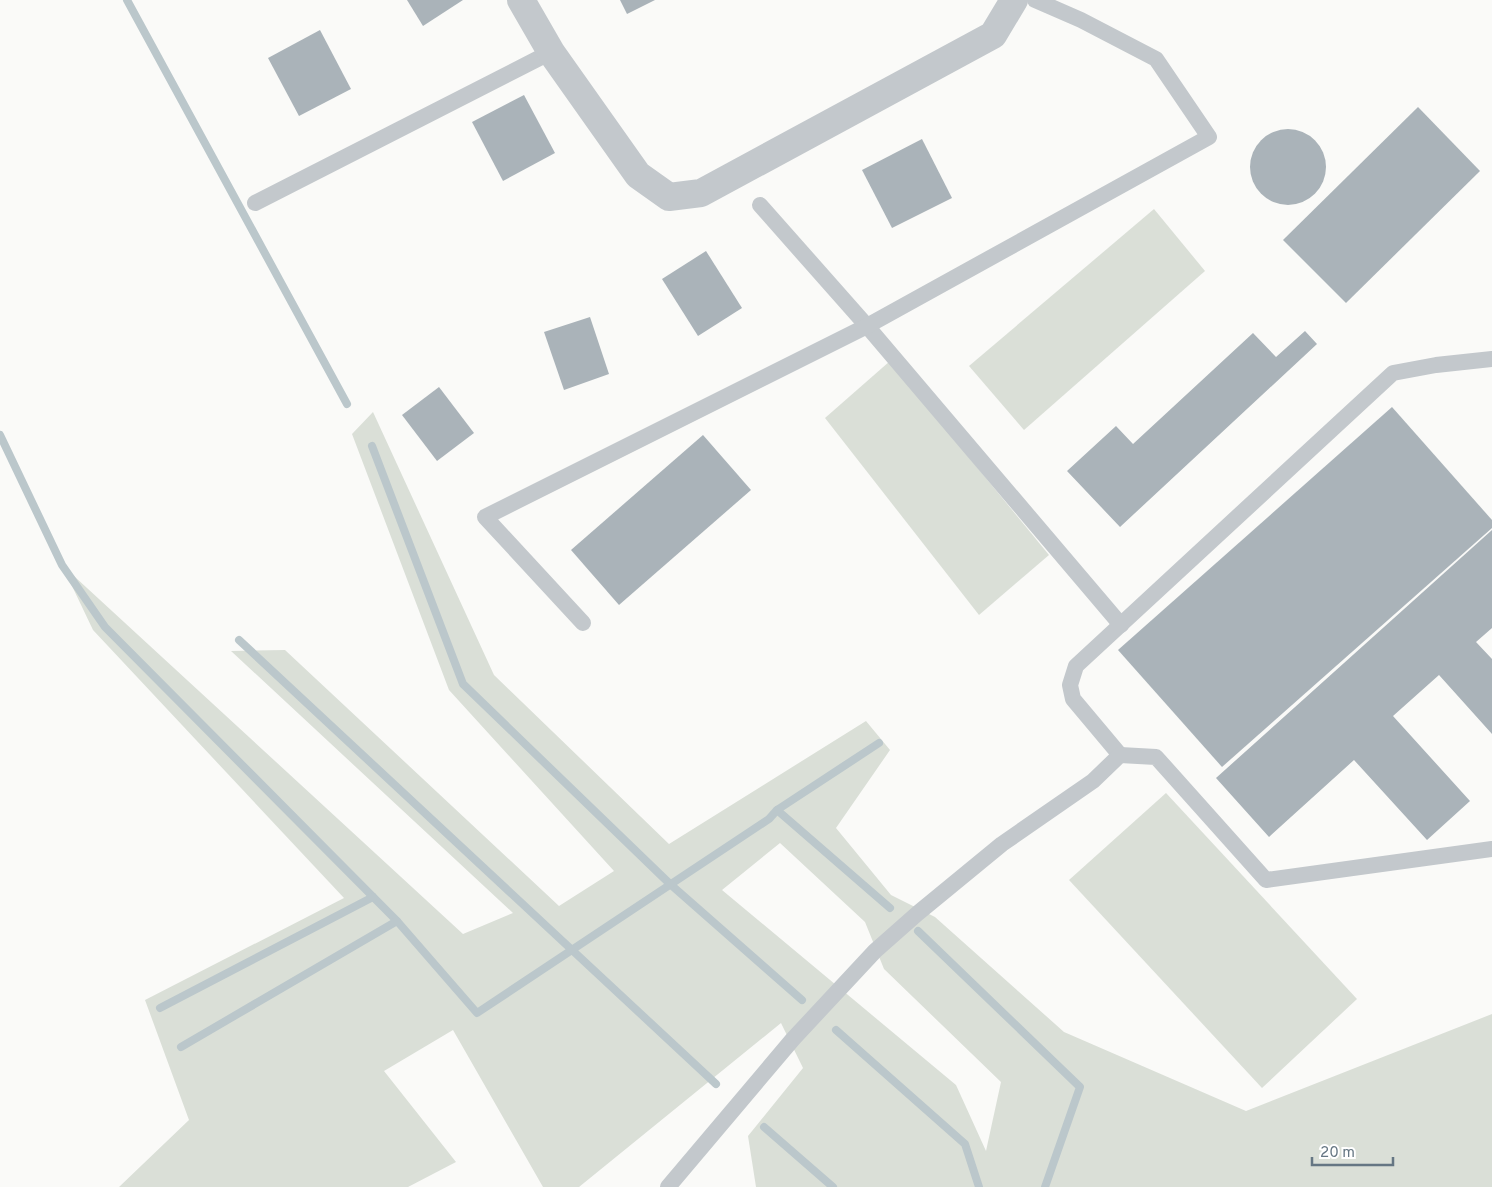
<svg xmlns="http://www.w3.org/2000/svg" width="1492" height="1187" viewBox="0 0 1492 1187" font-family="Overpass,sans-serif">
	<rect width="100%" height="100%" fill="#fafaf8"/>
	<g fill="#dadfd7" fill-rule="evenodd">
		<polygon points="1154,209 1205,271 1024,430 969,366"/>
		<polygon points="890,361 1049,555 979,615 825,418"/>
		<path d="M373,412L494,675L669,844L866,721L890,750L836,828L891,895L935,917L1064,1032L1246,1111L1492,1014V1187H756L748,1136L803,1068L781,1023L579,1187H543L453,1030L384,1071L456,1162L408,1187H119L189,1120L145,1000L344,898L93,630L62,565L463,934L513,913L231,651L285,650L559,906L614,871L449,690L352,434ZM780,843L865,922L884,969L1001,1082L986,1151L956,1085L722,890Z"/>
		<polygon points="1166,793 1357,999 1262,1088 1069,880"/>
	</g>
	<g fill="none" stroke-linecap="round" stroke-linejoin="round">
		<g stroke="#bbc7cb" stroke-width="8">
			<polyline points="127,0 347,404"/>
			<polyline points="0,435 62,565 105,627 397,921"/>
			<polyline points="372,446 463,684 670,884 802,1000"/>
			<polyline points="239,640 716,1084"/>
			<polyline points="777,810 890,908"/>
			<polyline points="918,931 1080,1087 1045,1187"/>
			<polyline points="160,1008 373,897"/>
			<polyline points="836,1030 965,1144 979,1187"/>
			<polyline points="181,1047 397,921 477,1013 769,819 777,810 879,743"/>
			<polyline points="764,1127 833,1187"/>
		</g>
	</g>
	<g fill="#aab3b9">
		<polygon points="407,0 463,0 423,26"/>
		<polygon points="620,0 655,0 627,14"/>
		<polygon points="320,30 351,89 299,116 268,58"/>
		<polygon points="524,95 555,153 503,181 472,122"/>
		<polygon points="1418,107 1480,171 1346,303 1283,240"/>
		<circle cx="1288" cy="167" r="38"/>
		<polygon points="922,139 952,198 892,228 862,170"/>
		<polygon points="706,251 742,308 698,336 662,279"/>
		<polygon points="590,317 609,374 564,390 544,332"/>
		<polygon points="1305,331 1317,344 1120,527 1067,471 1116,426 1133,444 1253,333 1276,357"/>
		<polygon points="439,387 474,433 437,461 402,415"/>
		<polygon points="1392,407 1492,520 1492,528 1222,767 1118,650"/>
		<polygon points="703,435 751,490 619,605 571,550"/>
		<polygon points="1492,530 1492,628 1476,642 1492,659 1492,734 1439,675 1393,716 1470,801 1427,840 1354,760 1269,837 1216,778"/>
	</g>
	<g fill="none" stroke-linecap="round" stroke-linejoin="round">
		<g stroke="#c3c8cc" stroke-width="16">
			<polyline points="255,203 551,52"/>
			<polyline points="760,205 867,326 1121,625"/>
			<polyline points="583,623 485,517 867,326 1209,137 1156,59 1081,20 1035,0"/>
			<polyline points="1120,755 1073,699 1070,685 1076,666 1393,373 1436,365 1492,359"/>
			<polyline points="668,1187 793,1039 875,951 918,913 1002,844 1093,781 1120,755 1156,757 1266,880 1492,849"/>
		</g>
		<polyline stroke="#c3c8cc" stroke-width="28" points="521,0 551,52 638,175 669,197 701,193 993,35 1014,0"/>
	</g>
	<path d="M1312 1157v8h81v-8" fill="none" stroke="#657683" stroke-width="2.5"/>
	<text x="1320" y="1157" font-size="15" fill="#657683" stroke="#ffffff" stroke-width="4" paint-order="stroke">20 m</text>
</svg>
